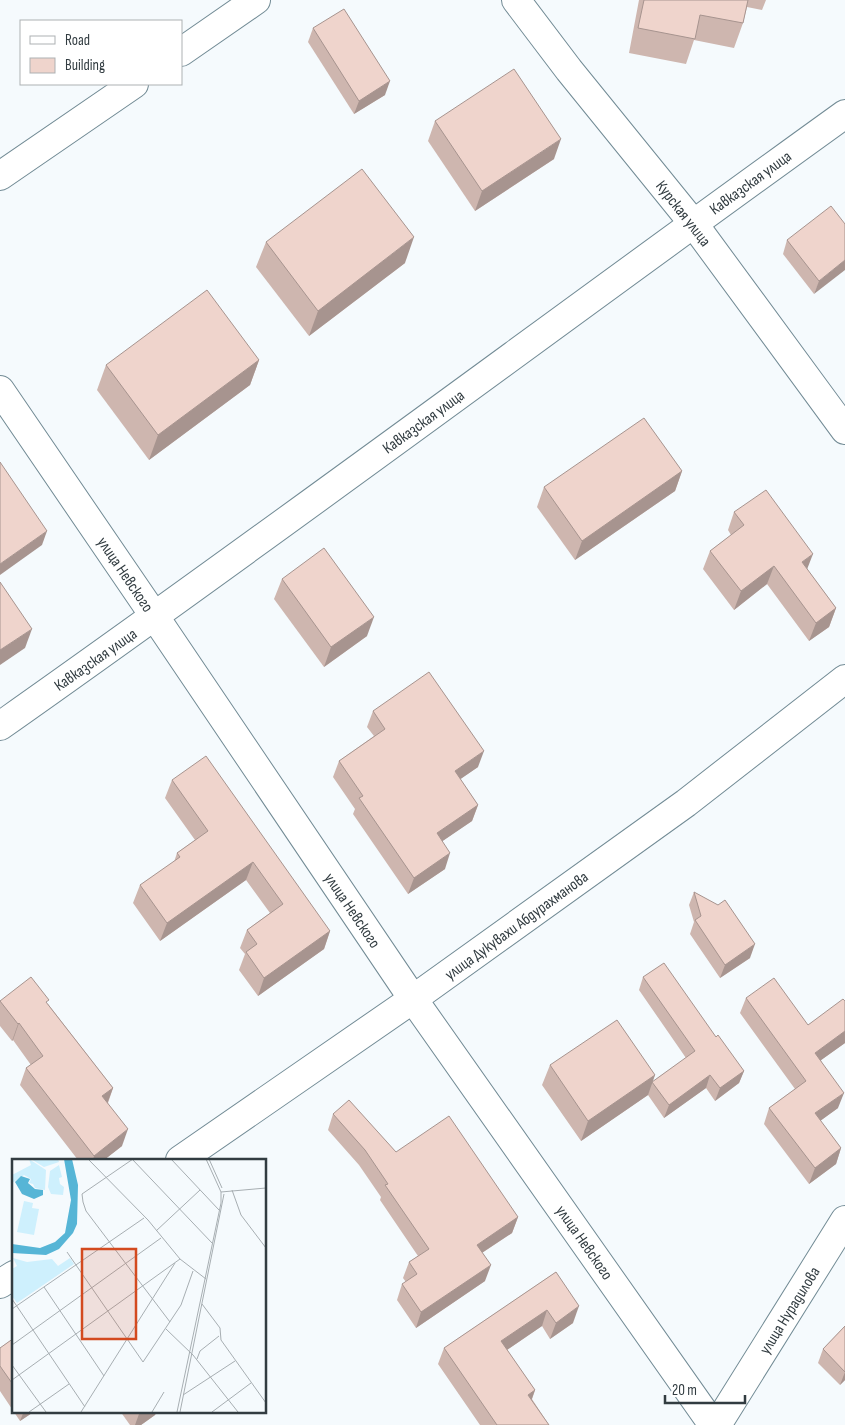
<svg xmlns="http://www.w3.org/2000/svg" width="845" height="1425" viewBox="0 0 845 1425" font-family="'Sofia Sans Condensed',sans-serif">
	<rect width="100%" height="100%" fill="#f5fafd"/>
	<g fill="none" stroke-linecap="round" stroke-linejoin="round">
		<defs>
			<g id="minor">
				<polyline points="516,0 569,70 693,223 845,430"/>
				<polyline points="181,52 256,0"/>
				<polyline points="0,176 134,84"/>
				<polyline points="0,390 155,617 413,999 713,1425"/>
				<path d="M0,726C284,526 563,317 845,114"/>
				<polyline points="180,1160 413,999 686,803 845,679"/>
				<polyline points="0,1284 14,1275"/>
				<polyline points="717,1425 845,1220"/>
			</g>
		</defs>
		<use href="#minor" stroke="#728b95" stroke-width="30"/>
		<use href="#minor" stroke="#fff" stroke-width="28"/>
	</g>
	<g fill="#ceb6af">
		<polygon points="639,0 766,0 762,10 747,7 743,23 734,48 694,40 686,64 629,53"/>
		<polygon points="313,28 385,95 354,114 308,42"/>
		<polygon points="435,121 554,159 475,211 428,141"/>
		<polygon points="845,224 814,294 783,254 787,240"/>
		<polygon points="266,242 405,263 309,336 256,267"/>
		<polygon points="259,360 250,385 149,460 97,390 106,365"/>
		<polygon points="682,471 675,491 575,560 537,507 544,487"/>
		<polygon points="734,512 807,569 836,608 829,627 809,641 767,584 734,610 703,569 710,551 731,535 728,530"/>
		<polygon points="282,579 367,636 324,667 274,599"/>
		<polygon points="373,711 478,767 460,779 478,805 472,821 442,841 445,869 408,894 353,814 355,809 333,777 339,761 374,736 367,727"/>
		<polygon points="172,780 330,931 324,949 258,996 239,970 245,954 240,948 247,930 270,913 246,880 160,941 133,903 140,885 174,862 177,853 195,840 165,798"/>
		<polygon points="694,892 750,958 720,978 690,934 694,922 689,905"/>
		<polygon points="643,977 716,1037 744,1071 739,1083 715,1101 706,1088 664,1118 648,1095 581,1141 542,1085 550,1065 655,1075 652,1082 686,1058 639,990"/>
		<polygon points="746,998 808,1025 845,1001 845,1043 821,1060 838,1108 820,1121 841,1148 836,1164 809,1184 764,1124 769,1108 795,1089 740,1013"/>
		<polygon points="0,1001 48,1004 113,1088 108,1103 122,1146 104,1160 78,1160 20,1085 26,1068 31,1065 13,1040 12,1041 0,1026"/>
		<polygon points="333,1114 396,1152 518,1217 512,1233 482,1253 485,1281 416,1328 397,1300 402,1284 406,1282 403,1278 409,1262 418,1256 380,1200 381,1197 359,1165 328,1130"/>
		<polygon points="556,1272 573,1323 550,1339 542,1326 507,1350 535,1390 532,1399 549,1425 480,1425 438,1364 444,1348"/>
		<polygon points="845,1326 845,1380 840,1385 818,1363 823,1349"/>
		<polygon points="14,1338 14,1411 35,1411 20,1421 0,1391 0,1348"/>
		<polygon points="120,1411 157,1411 155,1415 141,1425 130,1425"/>
	</g>
	<g fill="#a7948f">
		<polygon points="390,81 385,95 354,114 359,101"/>
		<polygon points="561,139 554,159 475,211 482,191"/>
		<polygon points="414,237 405,263 309,336 318,311"/>
		<polygon points="845,260 845,270 814,294 819,281"/>
		<polygon points="259,360 250,385 149,460 158,435"/>
		<polygon points="682,471 675,491 575,560 582,541"/>
		<polygon points="47,531 42,545 0,575 0,564"/>
		<polygon points="813,554 806,572 802,562"/>
		<polygon points="774,566 767,584 734,610 741,591"/>
		<polygon points="836,608 829,627 809,641 816,623"/>
		<polygon points="374,617 367,636 324,667 331,647"/>
		<polygon points="32,629 25,648 0,665 0,650"/>
		<polygon points="484,751 478,767 449,787 455,771"/>
		<polygon points="478,805 472,821 431,849 437,833"/>
		<polygon points="450,853 445,869 408,894 414,878"/>
		<polygon points="253,862 246,880 160,941 167,923"/>
		<polygon points="330,931 324,949 258,996 264,978"/>
		<polygon points="755,944 750,958 720,978 725,965"/>
		<polygon points="19,1023 13,1040 12,1041 18,1024"/>
		<polygon points="845,1031 845,1043 810,1068 815,1053"/>
		<polygon points="744,1071 739,1083 715,1101 720,1088"/>
		<polygon points="655,1075 648,1095 581,1141 588,1121"/>
		<polygon points="710,1075 706,1088 664,1118 669,1105"/>
		<polygon points="113,1088 107,1104 102,1096"/>
		<polygon points="844,1093 838,1108 809,1129 815,1113"/>
		<polygon points="128,1129 122,1146 104,1160 93,1160 94,1156"/>
		<polygon points="841,1148 836,1164 809,1184 815,1168"/>
		<polygon points="518,1217 512,1233 471,1260 477,1245"/>
		<polygon points="491,1265 485,1281 416,1328 421,1312"/>
		<polygon points="579,1306 573,1323 550,1339 556,1323"/>
		<polygon points="547,1310 542,1326 495,1358 501,1341"/>
		<polygon points="845,1372 845,1380 840,1385"/>
		<polygon points="535,1390 529,1407 528,1395"/>
		<polygon points="24,1411 35,1411 20,1421"/>
		<polygon points="143,1411 157,1411 155,1415 141,1425 135,1425 139,1414"/>
	</g>
	<g fill="#efd4cc" stroke="#a7948f">
		<polygon points="644,0 748,0 743,23 700,15 695,39 638,28"/>
		<polygon points="344,9 390,81 359,101 313,28"/>
		<polygon points="514,69 561,139 482,191 435,121"/>
		<polygon points="362,169 414,237 318,311 266,242"/>
		<polygon points="831,206 845,224 845,260 819,281 787,240"/>
		<polygon points="207,290 259,360 158,435 106,365"/>
		<polygon points="644,418 682,471 582,541 544,487"/>
		<polygon points="0,462 47,531 0,564"/>
		<polygon points="766,490 813,554 802,562 836,608 816,623 774,566 741,591 710,551 744,525 734,512"/>
		<polygon points="324,548 374,617 331,647 282,579"/>
		<polygon points="0,582 32,629 0,650"/>
		<polygon points="429,672 484,751 455,771 478,805 437,833 450,853 414,878 359,798 363,796 339,761 385,729 373,711"/>
		<polygon points="206,756 330,931 264,978 246,952 257,944 247,930 283,904 253,862 167,923 140,885 180,857 177,853 208,831 172,780"/>
		<polygon points="694,892 718,905 725,900 755,944 725,965 695,920 701,916"/>
		<polygon points="664,963 716,1037 718,1035 744,1071 720,1088 710,1075 669,1105 652,1082 695,1051 643,977"/>
		<polygon points="31,977 49,1000 46,1002 113,1088 102,1096 128,1129 94,1156 26,1068 43,1056 19,1023 18,1024 0,1001"/>
		<polygon points="774,978 808,1025 843,999 845,1001 845,1031 815,1053 844,1093 815,1113 841,1148 815,1168 769,1108 806,1081 746,998"/>
		<polygon points="617,1020 655,1075 588,1121 550,1065"/>
		<polygon points="349,1100 396,1152 449,1116 518,1217 477,1245 491,1265 421,1312 402,1284 417,1274 409,1262 429,1249 385,1185 388,1184 365,1150 333,1114"/>
		<polygon points="556,1272 579,1306 556,1323 547,1310 501,1341 535,1390 528,1395 549,1425 497,1425 444,1348"/>
		<polygon points="845,1326 845,1372 823,1349"/>
		<polygon points="14,1338 14,1386 0,1366 0,1348"/>
	</g>
	<g text-anchor="middle" stroke-width="4" stroke-linejoin="round" paint-order="stroke">
		<g font-size="16" fill="#323c41" stroke="#fff">
			<text transform="translate(750 182) rotate(-36)" y="6">Кавказская улица</text>
			<text transform="translate(684 213) rotate(52)" y="6">Курская улица</text>
			<text transform="translate(423 421) rotate(-36)" y="6">Кавказская улица</text>
			<text transform="translate(126 574) rotate(56)" y="6">улица Невского</text>
			<text transform="translate(95 659) rotate(-35)" y="6">Кавказская улица</text>
			<text transform="translate(353 910) rotate(56)" y="6">улица Невского</text>
			<text transform="translate(516 925) rotate(-36)" y="6">улица Дукувахи Абдурахманова</text>
			<text transform="translate(585 1242) rotate(55)" y="6">улица Невского</text>
			<text transform="translate(789 1310) rotate(-58)" y="6">улица Нурадилова</text>
		</g>
	</g>
	<g transform="translate(12 1159)">
		<rect width="254" height="254" fill="#f5fafd"/>
		<path d="M17,0L34,11L33,31L23,29L21,25L17,24L19,20L12,16L0,24V16L19,6ZM19,0H46L47,3L32,8ZM47,6L50,18L47,19L48,25L52,28L51,36L39,35L36,28L38,12ZM12,42L21,44L20,49L27,50L22,76L5,73ZM1,99L15,103L40,100L46,107L58,99L62,105L5,144L0,137V110L5,107Z" fill="#cef0fd"/>
		<path d="M52,0H60L66,26L65,65L61,74L47,90L34,96L0,94V85L28,89L43,83L53,74L59,41ZM9,17L18,20L16,24L23,30L31,31V36L22,40L10,35L3,23Z" fill="#56b5d6"/>
		<path fill="none" stroke="#a7aeb2" stroke-width="1" d="M76,0L136,61L168,100L194,120M120,0L200,84M121,0L70,35L71,43L74,52L158,163M159,0L207,51M197,0L210,29M220,31L229,56L254,89M209,33L254,29M144,72L188,31M55,93L131,203L169,146L181,112M32,128L92,217M0,140L73,248M190,145L208,169L209,181L254,244M0,150L132,59M154,170L181,196L226,253M0,186L149,79M185,200L188,192L207,177M0,206L34,253M0,221L168,100M171,236L223,202M17,253L57,225M69,253L163,104M140,253L152,233M165,253L209,44V33L194,0M168,253L212,35M200,253L239,224"/>
		<path fill="#d34a1f" fill-opacity="0.15" stroke="#d34a1f" stroke-width="2.5" d="M70,90H124V180H70Z"/>
		<rect width="254" height="254" fill="none" stroke="#323c41" stroke-width="2.5"/>
	</g>
	<rect x="20" y="20" width="162" height="65" fill="#ffffff" stroke="#adb1b3"/>
	<rect x="30" y="36" width="25" height="8" fill="#ffffff" stroke="#adb1b3"/>
	<text x="65" y="45" font-size="15" fill="#323c41">Road</text>
	<rect x="30" y="58" width="25" height="15" fill="#efd4cc" stroke="#adb1b3"/>
	<text x="65" y="70" font-size="15" fill="#323c41">Building</text>
	<path d="M665 1395v8h80v-8" fill="none" stroke="#323c41" stroke-width="2.5"/>
	<text x="672" y="1395" font-size="15" fill="#323c41" stroke="#ffffff" stroke-width="4" paint-order="stroke">20 m</text>
</svg>
